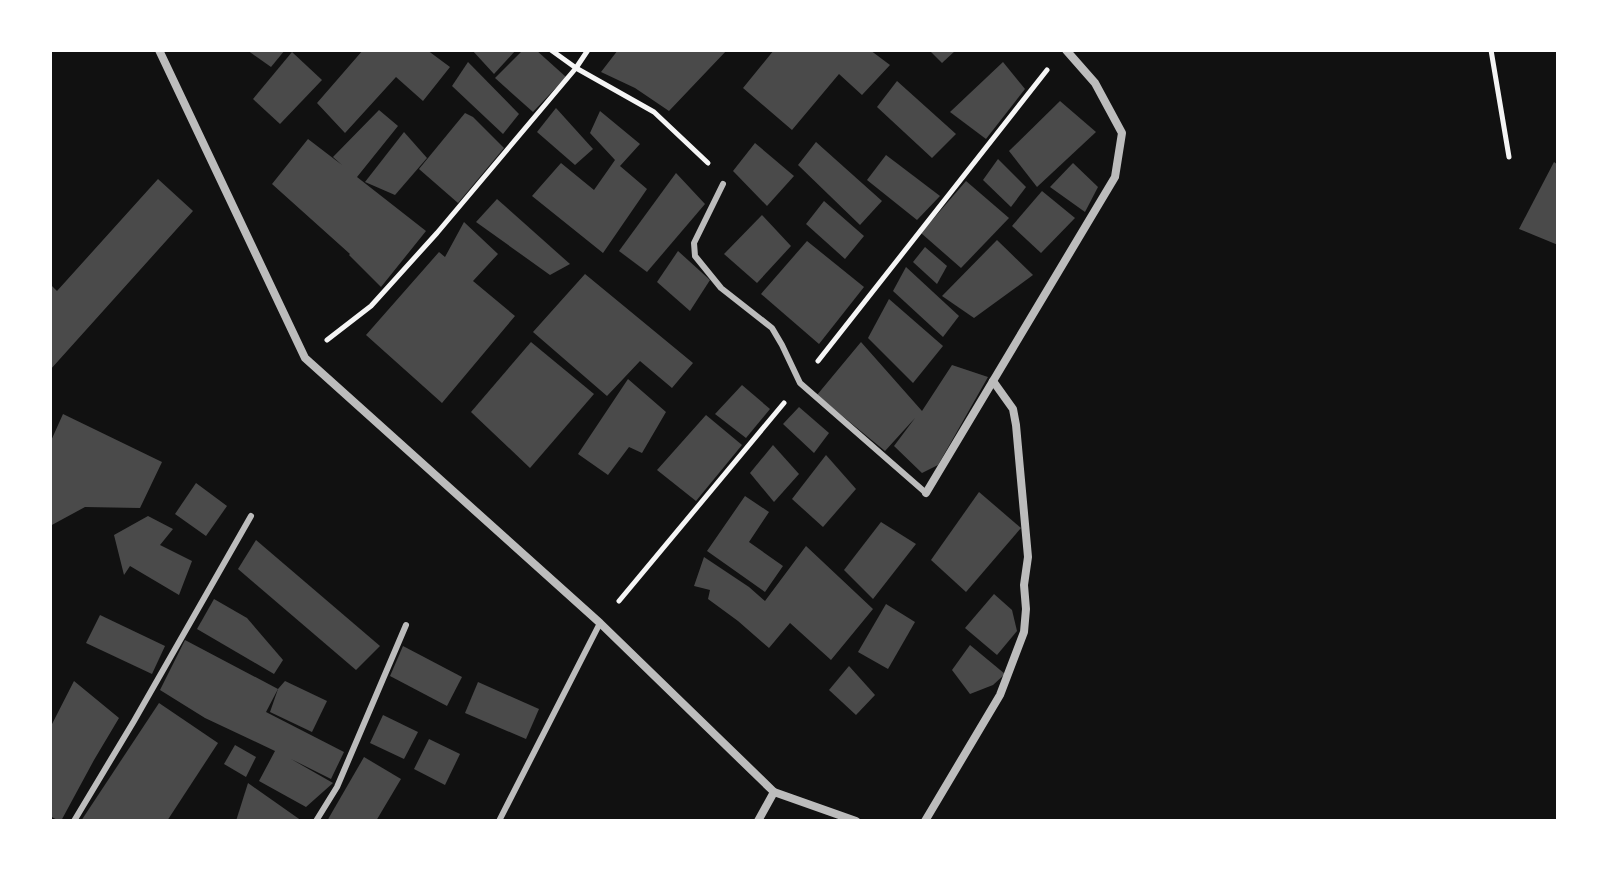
<svg xmlns="http://www.w3.org/2000/svg" width="1608" height="871" viewBox="0 0 1608 871" font-family="'Sofia Sans Condensed',sans-serif">
	<rect width="100%" height="100%" fill="#111"/>
	<g fill="#4a4a4a">
		<polygon points="247,50 285,50 271,67"/>
		<polygon points="363,50 427,50 450,67 423,101 396,77 345,133 317,103"/>
		<polygon points="472,50 516,50 494,74"/>
		<polygon points="523,50 536,50 566,77 533,112 495,78"/>
		<polygon points="618,50 727,50 669,111 635,88 601,72"/>
		<polygon points="774,50 870,50 890,65 862,95 839,74 792,130 743,88"/>
		<polygon points="929,50 956,50 942,63"/>
		<polygon points="292,52 322,80 280,124 253,99"/>
		<polygon points="468,62 519,114 503,134 452,86"/>
		<polygon points="1003,62 1025,89 986,139 950,112"/>
		<polygon points="897,81 956,134 932,158 877,107"/>
		<polygon points="1060,101 1096,132 1037,187 1009,151"/>
		<polygon points="556,108 593,149 575,165 537,132"/>
		<polygon points="379,110 398,126 357,177 426,231 381,287 349,255 350,254 272,184 308,139 342,165 333,157"/>
		<polygon points="600,111 640,144 620,166 647,189 603,253 532,196 561,163 594,190 615,160 590,133"/>
		<polygon points="465,113 473,117 504,148 458,203 419,169"/>
		<polygon points="404,132 427,158 395,195 365,182"/>
		<polygon points="816,142 882,201 860,225 798,165"/>
		<polygon points="755,143 794,176 767,206 733,171"/>
		<polygon points="886,155 940,196 917,220 867,180"/>
		<polygon points="998,159 1026,187 1011,207 983,180"/>
		<polygon points="1554,162 1558,165 1558,245 1519,229"/>
		<polygon points="1073,163 1098,187 1085,212 1050,187"/>
		<polygon points="676,173 705,204 647,272 619,251"/>
		<polygon points="158,179 193,211 50,370 50,284 57,291"/>
		<polygon points="966,181 1009,218 961,268 921,233"/>
		<polygon points="1042,191 1075,218 1041,253 1012,226"/>
		<polygon points="497,199 570,264 550,275 476,222"/>
		<polygon points="824,201 864,236 845,259 806,224"/>
		<polygon points="762,215 791,246 757,283 724,254"/>
		<polygon points="464,222 498,254 473,281 515,316 442,403 366,335 439,252 445,257"/>
		<polygon points="997,240 1033,275 974,318 942,296"/>
		<polygon points="807,241 864,287 819,344 761,294"/>
		<polygon points="925,247 947,266 937,284 913,262"/>
		<polygon points="678,251 710,280 690,311 657,282"/>
		<polygon points="906,267 959,316 943,337 893,291"/>
		<polygon points="585,274 693,363 672,388 640,361 607,396 533,332"/>
		<polygon points="889,299 943,346 913,383 868,338"/>
		<polygon points="531,342 594,394 530,468 471,412"/>
		<polygon points="861,342 922,411 952,365 988,377 938,465 922,473 894,446 915,418 885,451 817,395"/>
		<polygon points="628,379 666,412 642,453 629,447 608,475 578,454"/>
		<polygon points="742,385 770,409 746,438 715,414"/>
		<polygon points="799,407 829,433 814,453 783,424"/>
		<polygon points="63,414 162,462 140,508 85,507 50,526 50,443"/>
		<polygon points="706,415 742,445 696,501 657,470"/>
		<polygon points="773,445 799,474 774,502 750,473"/>
		<polygon points="826,455 856,489 823,527 792,499"/>
		<polygon points="196,483 227,506 206,536 175,514"/>
		<polygon points="979,492 1021,528 966,592 931,560"/>
		<polygon points="745,496 769,512 749,542 783,566 765,592 707,551"/>
		<polygon points="148,516 173,529 160,545 192,561 179,595 130,566 124,575 114,535"/>
		<polygon points="881,522 916,544 873,599 844,570"/>
		<polygon points="256,540 380,646 356,670 238,569"/>
		<polygon points="806,546 873,609 831,660 790,623 769,648 738,621 708,599 710,590 694,586 704,557 749,587 765,601"/>
		<polygon points="994,594 1012,610 1017,631 997,655 965,628"/>
		<polygon points="214,599 247,618 283,660 274,674 197,629"/>
		<polygon points="886,604 915,622 888,669 858,652"/>
		<polygon points="100,615 165,646 152,674 86,643"/>
		<polygon points="185,640 278,689 266,712 344,752 331,779 291,759 333,783 306,807 259,781 275,751 205,718 160,690"/>
		<polygon points="970,645 1005,674 993,685 970,694 952,670"/>
		<polygon points="403,646 462,677 447,706 390,676"/>
		<polygon points="849,666 875,695 856,715 829,690"/>
		<polygon points="74,681 119,718 94,760 61,821 59,821 50,816 50,728"/>
		<polygon points="285,681 327,701 312,732 270,712 278,689"/>
		<polygon points="478,682 539,709 526,739 465,713"/>
		<polygon points="159,703 218,743 167,821 81,821"/>
		<polygon points="383,715 418,732 404,759 370,743"/>
		<polygon points="429,739 460,754 445,785 414,769"/>
		<polygon points="235,745 256,757 246,777 224,764"/>
		<polygon points="364,757 401,779 376,821 327,821"/>
		<polygon points="248,783 302,821 236,821"/>
	</g>
	<g fill="none" stroke-linecap="round" stroke-linejoin="round">
		<g stroke="#f5f5f5" stroke-width="5">
			<polyline points="551,50 576,68 654,112 708,163"/>
			<polyline points="1491,50 1509,157"/>
			<polyline points="327,340 371,306 437,233 576,68 588,50"/>
			<polyline points="818,361 1047,70"/>
			<polyline points="619,601 784,403"/>
		</g>
		<g stroke="#bcbcbc" stroke-width="6">
			<polyline points="723,184 694,243 695,256 721,288 772,328 782,345 800,383 926,493"/>
			<polyline points="74,821 134,721 251,516"/>
			<polyline points="316,821 337,787 406,625"/>
			<polyline points="499,821 600,623"/>
		</g>
		<g stroke="#bcbcbc" stroke-width="8">
			<polyline points="159,50 305,358 600,623 774,792 856,821"/>
			<polyline points="926,493 1115,177 1122,133 1095,83 1066,50"/>
			<polyline points="758,821 774,792"/>
			<polyline points="925,821 1000,695 1024,632 1026,609 1024,585 1028,557 1016,425 1013,409 993,381"/>
		</g>
	</g>
	<rect width="1608" height="871" fill="none" stroke="#ffffff" stroke-width="104"/>
</svg>
